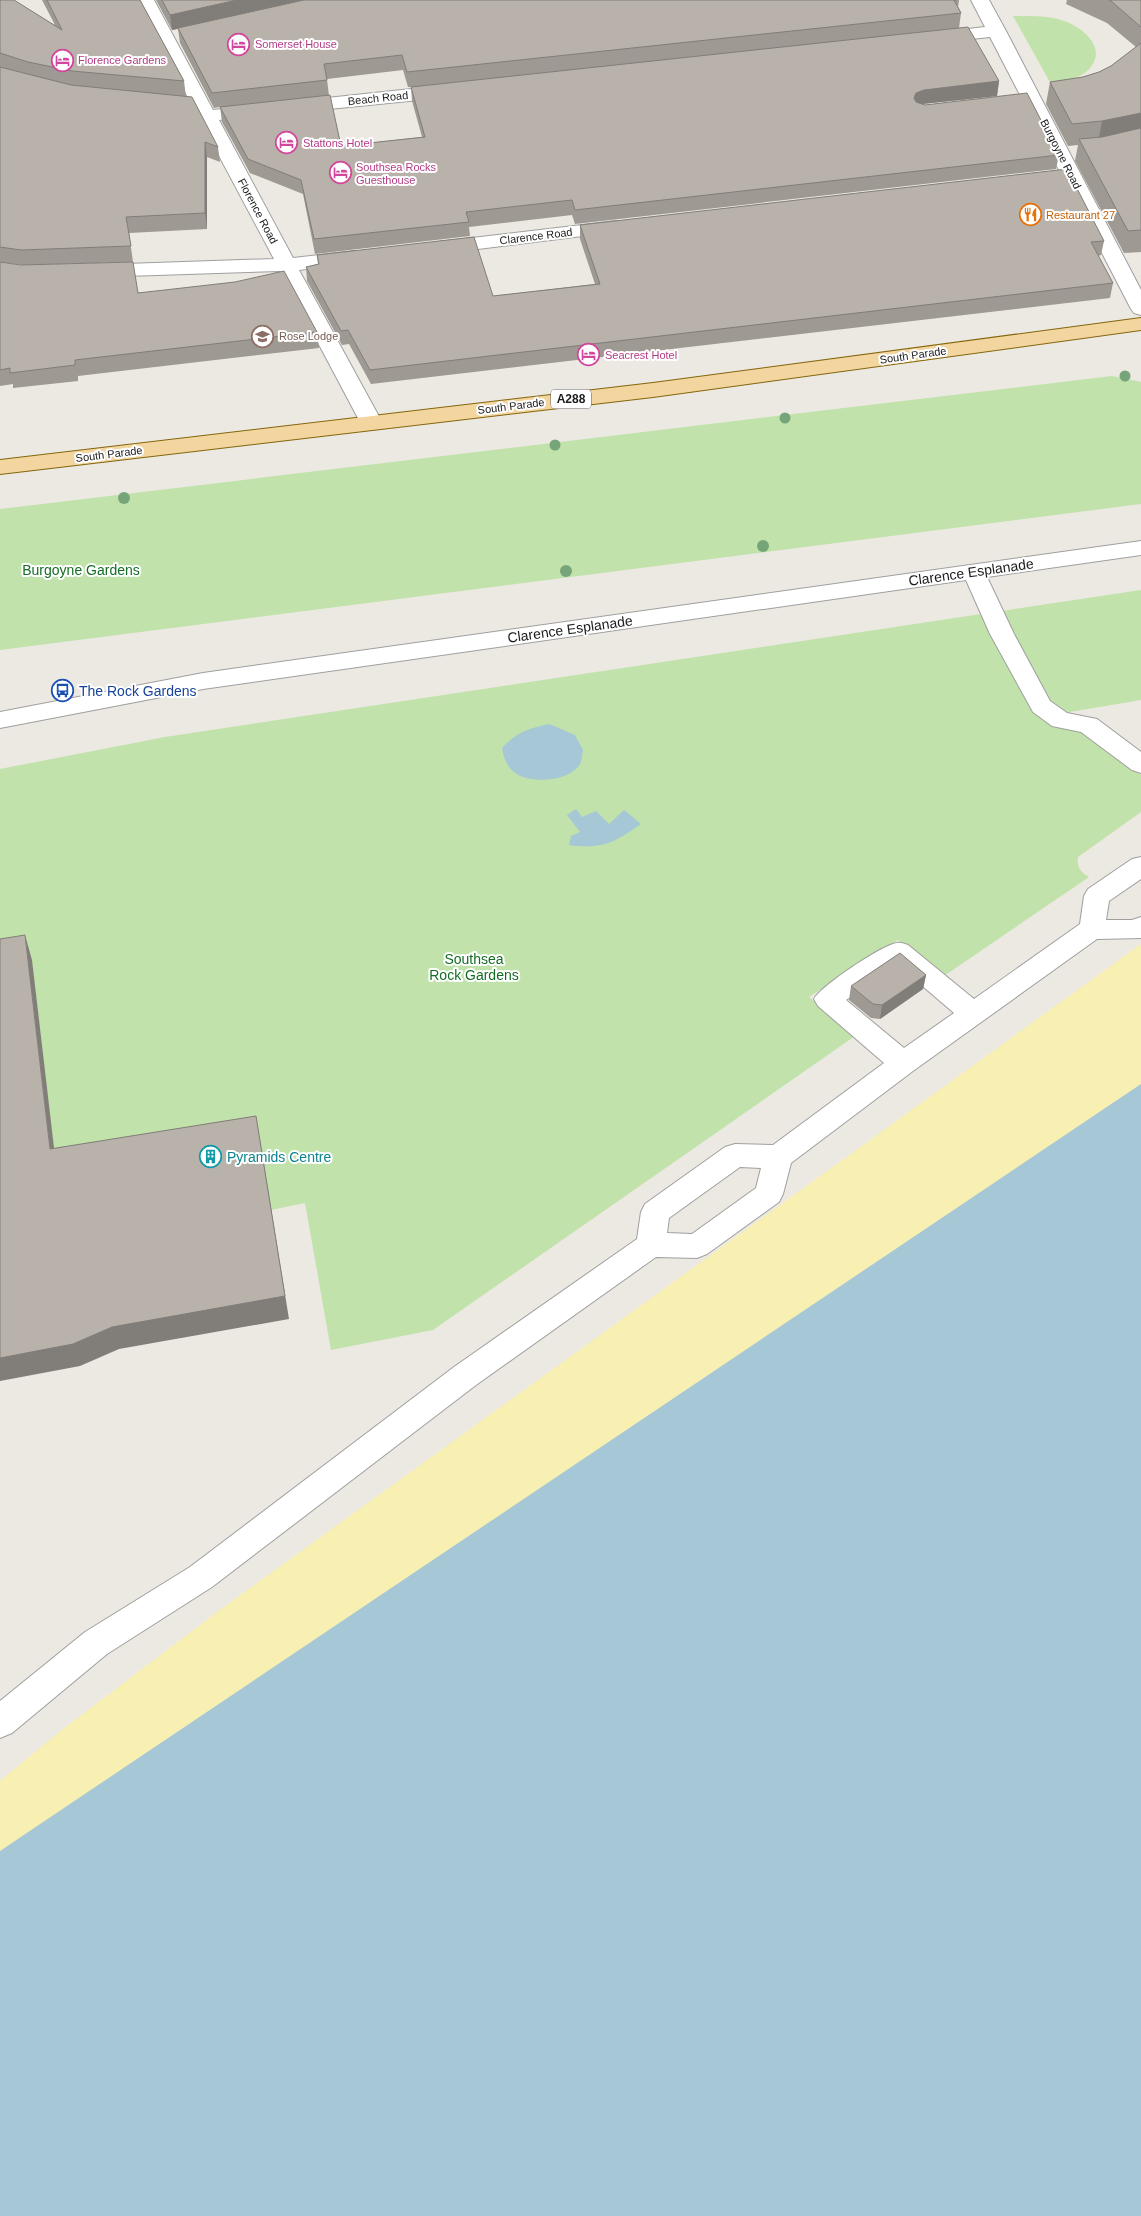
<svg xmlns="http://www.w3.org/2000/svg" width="1141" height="2216" viewBox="0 0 1141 2216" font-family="Arial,sans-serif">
	<rect width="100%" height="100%" fill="#ebe9e1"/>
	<g fill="#c1e2aa">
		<path d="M1013,16C1031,16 1050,15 1067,22C1084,29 1107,48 1090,68C1081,79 1064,81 1051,84Z"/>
		<polygon points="1112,376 1141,382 1141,504 0,650 0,509"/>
		<path d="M1141,590V700L1070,712L1066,714L1072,726L1141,775V812L1078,857C1077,868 1080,871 1089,877L941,978L898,940L809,997L855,1036L433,1330L331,1350L305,1203L271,1210L57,1173L31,955L0,960V769L165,737Z"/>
	</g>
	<polygon fill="#f8efb3" points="1141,944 1141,1243 0,1977 0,1781 63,1729 221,1609"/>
	<g fill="#a5c7d6">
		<path d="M549,724L575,735L583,750C582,754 582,758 581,762C572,782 529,785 514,772C506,766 504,757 502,748C518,731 528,729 549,724Z"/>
		<path d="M576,809L582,817L596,811L609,824L624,810L641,824C616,842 601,850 569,845L571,836L580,832L567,815Z"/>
		<polygon points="1141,1084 1141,2216 0,2216 0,1851"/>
	</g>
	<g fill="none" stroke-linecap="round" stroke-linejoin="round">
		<defs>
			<g id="minor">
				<polygon points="136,0 154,0 213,110 449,85 456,87 458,91 456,95 449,97 219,120 293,258 355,251 362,253 365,257 362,261 355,263 299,270 382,422 379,427 371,429 363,427 360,422 280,271 96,277 89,275 86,271 89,267 96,265 274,259"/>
				<polygon points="971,0 989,0 1006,31 1141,290 1141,315 1134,313 1131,309 990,37 934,43 928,42 925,38 928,34 934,33 985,27"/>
				<polygon points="616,221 623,223 626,227 623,231 438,254 431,252 428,248 431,244 438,242"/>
				<polygon points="1141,541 1141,555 987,577 1014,634 1050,701 1067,713 1097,719 1141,752 1141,773 1132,770 1081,732 1052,726 1033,712 990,634 966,580 203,689 0,728 0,712 203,673"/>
				<path d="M1141,857V879L1109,901L1106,920H1132L1141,917V938L1097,939L913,1071L791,1163L783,1194L779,1202L707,1254L697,1258L656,1257L476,1385L212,1587L107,1654L12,1733L0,1738V1701L85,1632L190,1567L454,1367L637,1239L641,1212L645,1204L725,1147L735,1144L773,1145L884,1063L818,1006L814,999C821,986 882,945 897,943C901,942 904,944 908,945L974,999L1080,924L1084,896L1088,889L1132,859ZM898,965L954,1013L904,1048L846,1000ZM740,1167L761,1168L756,1188L692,1234L667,1233L669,1218Z"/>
			</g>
			<polygon id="major" points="1141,318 1141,330 653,397 0,474 0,460 653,383"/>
		</defs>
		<use href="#minor" stroke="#9f9f9f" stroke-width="2"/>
		<use href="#major" stroke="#84660d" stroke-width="2"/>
		<use href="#minor" fill="#fff" fill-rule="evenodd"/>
		<use href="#major" fill="#f2d59f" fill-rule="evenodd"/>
	</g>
	<g fill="#75a578">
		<circle cx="1125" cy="376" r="5.5"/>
		<circle cx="785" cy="418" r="5.5"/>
		<circle cx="555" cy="445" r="5.5"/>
		<circle cx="124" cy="498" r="6"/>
		<circle cx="763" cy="546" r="6"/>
		<circle cx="566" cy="571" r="6"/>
	</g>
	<g fill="#9e9993" fill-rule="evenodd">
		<polygon points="0,0 55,25 42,0 140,0 184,81 186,97 218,147 220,162 207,157 207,229 129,233 133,262 24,265 0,262"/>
		<path d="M156,0H959L958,7L961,13L959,28L999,81L997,96L922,104L1059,155L1056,169L575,224L572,215L469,227L470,236L315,254L303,194L250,173L222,122L220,107L214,108L180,43L178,29L172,30ZM403,70L408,87H411L412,101L422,137L341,146L329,96L327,79Z"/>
		<polygon points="1067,0 1141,0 1141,252 1124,253 1075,161 1078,145 1068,146 1046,104 1050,82 1083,77 1099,72 1111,66 1136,47 1107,23 1066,4"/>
		<polygon points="580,225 1104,241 1101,255 1098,256 1113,283 1110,298 371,384 349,344 342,345 307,281 306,267 318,264 317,255 493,296 595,284 580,239"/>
		<polygon points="0,262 317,332 319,348 78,376 78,381 13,388 13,384 0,386"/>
		<polygon points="926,975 923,989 880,1019 871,1018 849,1000 851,986"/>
	</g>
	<g fill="#817d78">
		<polygon points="237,0 308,0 172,30 170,15"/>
		<polygon points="999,81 997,96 922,104 914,107 914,98 916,93 924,90"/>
		<polygon points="1141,113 1141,134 1098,143 1102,121"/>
		<polygon points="205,142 207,157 207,229 205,213"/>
		<polygon points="25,935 32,960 57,1173 50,1149"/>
		<polygon points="926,975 923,989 880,1019 882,1005"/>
		<polygon points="260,1140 289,1319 119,1349 80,1366 0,1381 0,1358"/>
	</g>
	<g fill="#b8b2ab" stroke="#817d78">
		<polygon points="0,0 14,0 62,30 47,0 140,0 184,81 72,71 28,62 0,53"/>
		<polygon points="162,0 237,0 170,15"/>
		<polygon points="304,0 956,0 954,0 961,13 407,72 402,55 324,64 327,80 212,93 178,28"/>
		<polygon points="1109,0 1141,0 1141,27 1111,1"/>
		<polygon points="968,27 999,81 924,90 916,93 914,98 916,102 925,105 1027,93 1059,155 575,210 572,200 466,212 469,222 314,239 301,180 248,159 220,107 330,95 341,146 425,137 411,87"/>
		<polygon points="1141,43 1141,113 1102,121 1072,124 1050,82 1083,77 1099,72 1111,66"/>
		<polygon points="0,67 71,85 192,97 218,147 205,142 205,213 126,217 131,246 21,250 0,247"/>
		<polygon points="1141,128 1141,230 1128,231 1079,139 1102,137"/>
		<polygon points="1067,169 1104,241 1091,242 1113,283 370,370 348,330 341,331 306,267 319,264 317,255 474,237 493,296 600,284 580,225"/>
		<polygon points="0,262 21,265 133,262 138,293 235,282 284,271 317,332 75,360 75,365 10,373 10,368 0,370"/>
		<polygon points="25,935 50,1149 256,1116 285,1296 112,1327 73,1344 0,1358 0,939"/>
		<polygon points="900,953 926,975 882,1005 873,1004 851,986"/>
	</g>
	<defs>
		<symbol id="hotel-ring" viewBox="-11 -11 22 22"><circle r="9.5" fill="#fff" stroke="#d1479c" stroke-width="1.5"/><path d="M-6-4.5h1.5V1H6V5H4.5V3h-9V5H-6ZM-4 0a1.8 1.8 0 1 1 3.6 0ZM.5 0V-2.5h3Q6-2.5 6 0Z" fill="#d1479c"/></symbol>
		<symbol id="restaurant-ring" viewBox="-11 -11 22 22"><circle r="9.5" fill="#fff" stroke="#e8710a" stroke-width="1.5"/><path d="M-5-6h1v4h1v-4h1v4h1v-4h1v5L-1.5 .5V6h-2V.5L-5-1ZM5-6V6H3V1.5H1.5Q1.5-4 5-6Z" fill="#e8710a"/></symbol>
		<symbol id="school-ring" viewBox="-11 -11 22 22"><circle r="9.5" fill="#fff" stroke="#8d6e63" stroke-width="1.5"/><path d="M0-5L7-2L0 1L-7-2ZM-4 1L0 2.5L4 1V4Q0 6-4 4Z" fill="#8d6e63"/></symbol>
		<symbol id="bus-ring" viewBox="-11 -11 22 22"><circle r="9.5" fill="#fff" stroke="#1a4fb4" stroke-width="1.5"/><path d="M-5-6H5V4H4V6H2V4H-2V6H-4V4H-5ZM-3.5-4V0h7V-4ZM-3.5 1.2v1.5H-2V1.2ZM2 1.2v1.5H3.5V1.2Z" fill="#1a4fb4"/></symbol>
		<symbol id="building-ring" viewBox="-11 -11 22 22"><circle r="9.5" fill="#fff" stroke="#0f9aa8" stroke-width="1.5"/><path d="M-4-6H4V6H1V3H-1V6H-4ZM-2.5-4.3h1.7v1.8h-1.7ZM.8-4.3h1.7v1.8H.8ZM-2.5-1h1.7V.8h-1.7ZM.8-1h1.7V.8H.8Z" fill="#0f9aa8"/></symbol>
	</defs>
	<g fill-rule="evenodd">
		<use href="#hotel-ring" x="226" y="32" width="25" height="25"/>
		<use href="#hotel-ring" x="50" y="48" width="25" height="25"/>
		<use href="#hotel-ring" x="274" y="130" width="25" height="25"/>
		<use href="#hotel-ring" x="328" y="160" width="25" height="25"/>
		<use href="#restaurant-ring" x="1018" y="202" width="25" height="25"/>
		<use href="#school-ring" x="250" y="324" width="25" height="25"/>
		<use href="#hotel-ring" x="576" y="342" width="25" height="25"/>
		<use href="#bus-ring" x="50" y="678" width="25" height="25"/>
		<use href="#building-ring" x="198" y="1144" width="25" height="25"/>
	</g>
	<g text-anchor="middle" stroke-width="4" stroke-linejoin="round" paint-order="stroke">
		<g font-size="11" fill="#b23c85" stroke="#fff" text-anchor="start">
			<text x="255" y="48">Somerset House</text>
			<text x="78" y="64">Florence Gardens</text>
			<text x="303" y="147">Stattons Hotel</text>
			<text x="356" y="171">Southsea Rocks<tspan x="356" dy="13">Guesthouse</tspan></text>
			<text x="605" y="359">Seacrest Hotel</text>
		</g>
		<g font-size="11" fill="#1b1b1b" stroke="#fff">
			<text transform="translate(378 98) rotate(-6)" y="4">Beach Road</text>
			<text transform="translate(1061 154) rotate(63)" y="4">Burgoyne Road</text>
			<text transform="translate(258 211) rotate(62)" y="4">Florence Road</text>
			<text transform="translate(536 236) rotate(-7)" y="4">Clarence Road</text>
			<text transform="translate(913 355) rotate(-8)" y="4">South Parade</text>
			<text transform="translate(511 406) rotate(-7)" y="4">South Parade</text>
			<text transform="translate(109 454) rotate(-7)" y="4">South Parade</text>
		</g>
		<g font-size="11" fill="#c56008" stroke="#fff" text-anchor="start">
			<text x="1046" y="219">Restaurant 27</text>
		</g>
		<g font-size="11" fill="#785e54" stroke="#fff" text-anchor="start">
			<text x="279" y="340">Rose Lodge</text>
		</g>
		<rect fill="#fff" stroke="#5f5f5f" stroke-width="1" x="551" y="389.5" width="40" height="19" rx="4"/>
		<g font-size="12" font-weight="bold" fill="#1b1b1b">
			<text x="571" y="403">A288</text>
		</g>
		<g font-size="14" fill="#146d23" stroke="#fff">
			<text x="81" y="575">Burgoyne Gardens</text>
			<text x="474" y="964">Southsea<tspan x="474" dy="16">Rock Gardens</tspan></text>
		</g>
		<g font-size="14" fill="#1b1b1b" stroke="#fff">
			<text transform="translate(971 572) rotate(-8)" y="5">Clarence Esplanade</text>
			<text transform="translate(570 629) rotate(-8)" y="5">Clarence Esplanade</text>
		</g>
		<g font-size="14" fill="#164399" stroke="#fff" text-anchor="start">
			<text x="79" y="696">The Rock Gardens</text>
		</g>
		<g font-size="14" fill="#0d838f" stroke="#fff" text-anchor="start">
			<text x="227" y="1162">Pyramids Centre</text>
		</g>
	</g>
</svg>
